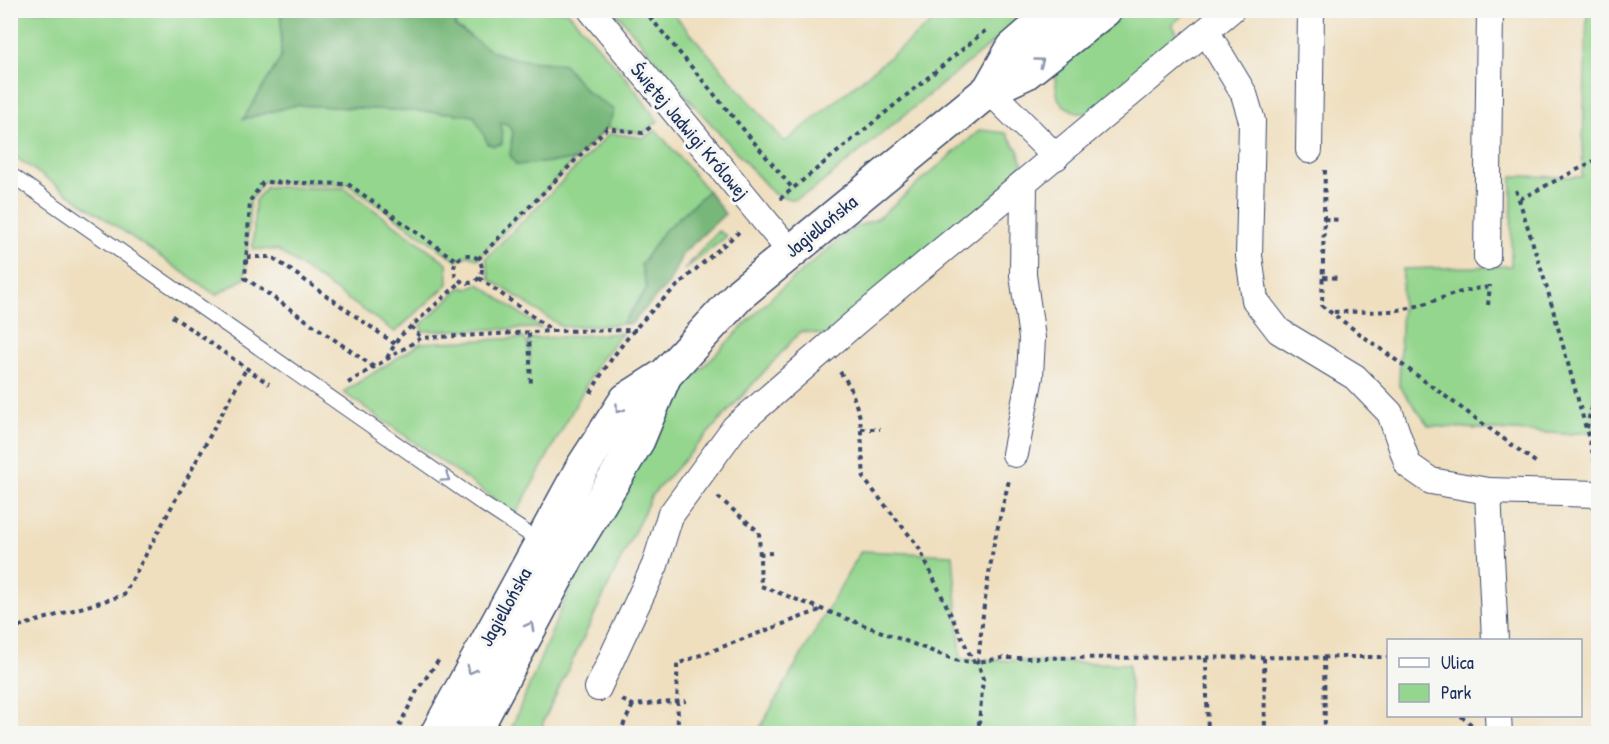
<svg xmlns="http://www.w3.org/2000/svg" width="1609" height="744" viewBox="0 0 1609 744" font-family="'Patrick Hand',sans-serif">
	<rect width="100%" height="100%" fill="#f6f6f2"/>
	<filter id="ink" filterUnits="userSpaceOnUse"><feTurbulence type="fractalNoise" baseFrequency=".0167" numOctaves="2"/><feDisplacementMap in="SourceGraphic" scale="12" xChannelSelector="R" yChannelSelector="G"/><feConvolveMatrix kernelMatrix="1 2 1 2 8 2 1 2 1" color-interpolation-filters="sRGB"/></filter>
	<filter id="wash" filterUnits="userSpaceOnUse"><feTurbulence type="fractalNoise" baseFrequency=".008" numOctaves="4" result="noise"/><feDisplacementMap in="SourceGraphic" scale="24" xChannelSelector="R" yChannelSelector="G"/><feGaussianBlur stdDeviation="1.35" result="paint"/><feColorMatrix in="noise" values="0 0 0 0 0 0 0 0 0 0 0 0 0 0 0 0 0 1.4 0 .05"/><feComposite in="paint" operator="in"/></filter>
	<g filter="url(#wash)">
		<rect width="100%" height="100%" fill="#efdfbf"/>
		<g fill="#94d68e" stroke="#588276" stroke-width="1.5">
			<polygon points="281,10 281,58 244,119 296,105 451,113 474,116 502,144 501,123 507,123 513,132 511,142 516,165 575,160 478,259 469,255 457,261 348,184 263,182 250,201 245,278 216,295 11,154 11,11"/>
			<path d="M460,11H567L627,79L658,121L643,133L607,128L614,110L587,92L564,64C540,62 516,61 494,52C480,46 469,33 455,27Z"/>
			<polygon points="615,11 671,11 785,142 946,11 1031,11 813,190 793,200 774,194 685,95"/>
			<polygon points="1127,11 1189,11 1172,24 1177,33 1176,41 1095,113 1077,113 1063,105 1058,98 1055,79 1059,68"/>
			<polygon points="1587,11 1598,11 1598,354 1594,354 1594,432 1566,434 1429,426 1399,386 1403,269 1511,266 1512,176 1582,177"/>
			<polygon points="656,130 708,191 662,233 641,265 647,289 622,324 562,327 490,279 486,258 610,133 643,138"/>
			<polygon points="980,130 1006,133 1018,150 1025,170 829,336 801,331 652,495 543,722 543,733 509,734 585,552 651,438 693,377 775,294 845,235 858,226 877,219"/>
			<polygon points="266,187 344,188 447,263 448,284 395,332 277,250 253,249 255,201"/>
			<polygon points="718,231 727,236 684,270"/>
			<polygon points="479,284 541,328 422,331 421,325 461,287 468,289"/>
			<polygon points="622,333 600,360 516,514 343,392 421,343 524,338 528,345 530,363 529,339"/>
			<polygon points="861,551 953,555 961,659 1129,664 1132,733 757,733"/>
		</g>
		<g fill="#77b779" stroke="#49736c" stroke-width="1.5">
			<path d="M281,11H460L455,27C469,33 480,46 494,52C516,61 540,62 564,64L587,92L614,110L607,128L575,160L516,165L510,155L513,132L507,124L501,123L502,144L494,146L488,144L474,116L451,113L296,105L243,119L281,58Z"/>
			<polygon points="708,191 725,214 683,253 669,283 631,324 622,324 647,289 641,265 662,233"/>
		</g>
	</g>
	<g filter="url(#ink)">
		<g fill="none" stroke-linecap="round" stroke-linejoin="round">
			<defs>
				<polyline id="lane" points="10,174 483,504 541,542"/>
				<g id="street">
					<polyline points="591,10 790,251"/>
					<polyline points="1206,31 1244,94 1252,121 1249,256 1255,300 1279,331 1355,377 1390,413 1408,465 1431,481 1488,491"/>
					<polyline points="989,90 1056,157"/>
					<polyline points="1309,150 1311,10"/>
					<polyline points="1487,257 1490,10"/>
					<polyline points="1015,454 1030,376 1032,338 1023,275 1024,183"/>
					<polyline points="1495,640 1488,491 1598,494"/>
					<polyline points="598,688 655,565 670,516 735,427 857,321 1231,10"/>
					<polyline points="1498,716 1499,734"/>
				</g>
				<g id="secondary">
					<polyline points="989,90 1013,48 1057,10"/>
					<polyline points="437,734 582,468 626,400 665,375 741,293 989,90 1025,73 1105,10"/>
					<polyline points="473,734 568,556 638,440 665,375"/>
				</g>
			</defs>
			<use href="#lane" stroke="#3b496d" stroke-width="16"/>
			<use href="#street" stroke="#3b496d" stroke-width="28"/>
			<use href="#secondary" stroke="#3b496d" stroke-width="36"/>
			<g stroke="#3b496d" stroke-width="4" stroke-dasharray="4.5 4.5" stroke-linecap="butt">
				<polyline points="644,10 793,189"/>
				<polyline points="1325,170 1322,306 1538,464"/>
				<polyline points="1516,190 1547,288 1597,468"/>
				<polyline points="780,199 986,30"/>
				<polyline points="1520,199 1598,159"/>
				<polyline points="1324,219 1342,220"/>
				<circle cx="468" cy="269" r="14"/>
				<polyline points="247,257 272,257 395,344"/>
				<polyline points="478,259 607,128 643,133 653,125"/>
				<polyline points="1323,277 1341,278"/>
				<polyline points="479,278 553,331 636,330"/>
				<polyline points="1488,305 1490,285"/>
				<path d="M1334,312C1360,311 1388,314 1413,307C1443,299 1458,290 1490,287"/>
				<polyline points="172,316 269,384"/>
				<polyline points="411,326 421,338"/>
				<polyline points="529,333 531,386"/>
				<polyline points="387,358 399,337 461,282"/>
				<polyline points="374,367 245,278 250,201 263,182 348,184 457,261"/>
				<polyline points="840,372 850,386 860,417 864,479 918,546 973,661"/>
				<polyline points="348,383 421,338 553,331"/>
				<path d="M591,393C625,327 684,279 739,232"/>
				<polyline points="1587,428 1592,403 1598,389"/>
				<polyline points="861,429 880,429"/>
				<polyline points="718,497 759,532 761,586 958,661 978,662 1002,658 1388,657"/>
				<polyline points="759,554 772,553"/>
				<polyline points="10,629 124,595 246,369"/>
				<polyline points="1324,657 1325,734"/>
				<polyline points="1206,658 1208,734"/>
				<polyline points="1264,658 1265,734"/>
				<polyline points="622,700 633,705 686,701"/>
				<polyline points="1461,716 1472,725"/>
				<polyline points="10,731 15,734"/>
				<polyline points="678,732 677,664 820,610"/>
				<polyline points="395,734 418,689 441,657"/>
				<polyline points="619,734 633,705"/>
				<polyline points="978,734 983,679 978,662 984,605 994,543 1009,480"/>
			</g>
			<use href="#lane" stroke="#fff" stroke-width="14"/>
			<use href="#street" stroke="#fff" stroke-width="26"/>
			<use href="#secondary" stroke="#fff" stroke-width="33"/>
		</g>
		<defs><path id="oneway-chevron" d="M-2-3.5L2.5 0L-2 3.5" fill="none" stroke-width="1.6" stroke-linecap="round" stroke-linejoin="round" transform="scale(1.5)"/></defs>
		<g stroke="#8d97ae">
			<use href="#oneway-chevron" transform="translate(1040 62) rotate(-36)"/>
			<use href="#oneway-chevron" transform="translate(619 409) rotate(125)"/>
			<use href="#oneway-chevron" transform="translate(446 478) rotate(35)"/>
			<use href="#oneway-chevron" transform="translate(530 626) rotate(-62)"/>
			<use href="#oneway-chevron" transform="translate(471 670) rotate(118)"/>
		</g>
	</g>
	<g text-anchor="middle" stroke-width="6" stroke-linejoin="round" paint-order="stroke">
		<g font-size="20" fill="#1b2f5e" stroke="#f6f6f2">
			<text transform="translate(690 131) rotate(50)" y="7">Świętej Jadwigi Królowej</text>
			<text transform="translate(821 226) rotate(-39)" y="7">Jagiellońska</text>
			<text transform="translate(505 607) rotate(-61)" y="7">Jagiellońska</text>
		</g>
	</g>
	<rect width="1609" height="744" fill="none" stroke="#f6f6f2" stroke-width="36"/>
	<rect x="1387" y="639" width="195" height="78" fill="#f6f6f2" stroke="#9ea6b7" stroke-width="1.5"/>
	<rect x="1399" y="658" width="30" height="9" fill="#ffffff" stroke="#9ea6b7" stroke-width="1.5"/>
	<text x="1441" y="669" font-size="18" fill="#1b2f5e">Ulica</text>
	<rect x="1399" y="684" width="30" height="18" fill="#94d68e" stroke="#9ea6b7" stroke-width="1.5"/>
	<text x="1441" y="699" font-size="18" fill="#1b2f5e">Park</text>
</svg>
